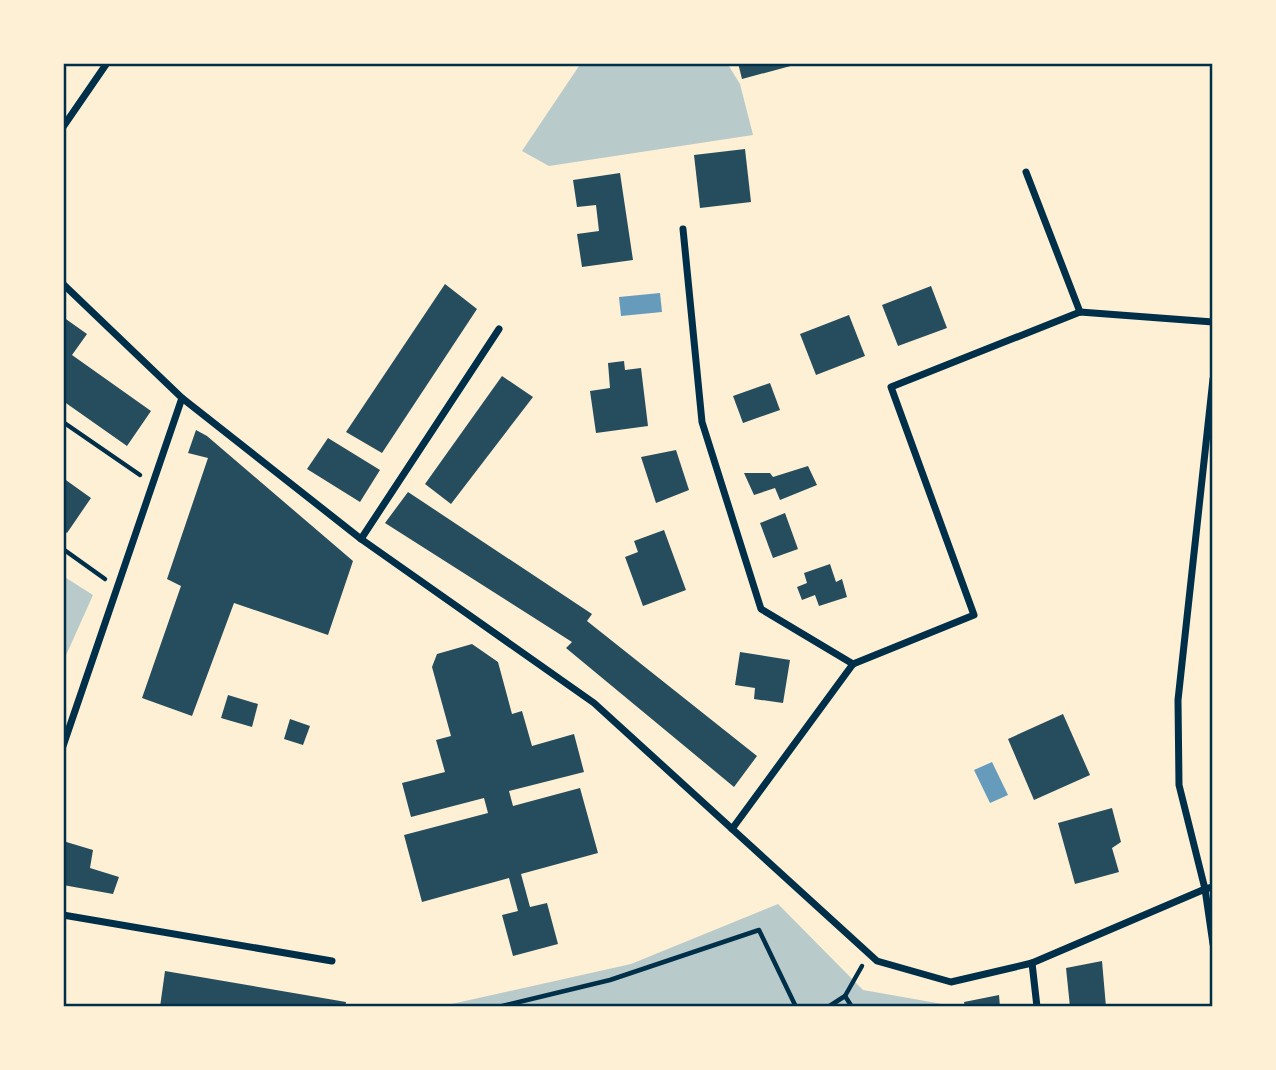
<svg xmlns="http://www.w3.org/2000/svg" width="1276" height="1070" viewBox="0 0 1276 1070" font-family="'Space Grotesk',sans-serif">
	<rect width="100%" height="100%" fill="#fdf0d5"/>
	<g fill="#b9caca">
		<polygon points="581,63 727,63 740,84 753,135 549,166 522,151"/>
		<polygon points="63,576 93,595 63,662"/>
		<polygon points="778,904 863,990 948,1005 949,1007 438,1007 631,964"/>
	</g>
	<g fill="#669bbc">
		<polygon points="660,293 662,312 621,316 619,297"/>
		<polygon points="992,762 1008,795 990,803 974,770"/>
	</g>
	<g fill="#264d5e">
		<polygon points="738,63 798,63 798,64 742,79"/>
		<polygon points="745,149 751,202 700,208 694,155"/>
		<polygon points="620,173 633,260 582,267 577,234 599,231 596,205 577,207 573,180"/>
		<polygon points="445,284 477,309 382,453 346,432"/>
		<polygon points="931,286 947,328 898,346 882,305"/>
		<polygon points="849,315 865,356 816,375 800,334"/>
		<polygon points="63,317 87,334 72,355 151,411 127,446 63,401"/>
		<polygon points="624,361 625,370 641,368 648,426 596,433 590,391 610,388 608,363"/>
		<polygon points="502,376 533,397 451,504 425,484"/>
		<polygon points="770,383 780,410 743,423 733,396"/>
		<polygon points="196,430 207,436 353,561 328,635 234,603 192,716 142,698 181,586 167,579 208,458 188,453"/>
		<polygon points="328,438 380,470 360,502 307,469"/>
		<polygon points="676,450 689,490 656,503 641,457"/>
		<polygon points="808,466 817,485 780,500 775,488 754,495 744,473 770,473 773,477"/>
		<polygon points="63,478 91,498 67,533 63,530"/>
		<polygon points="408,492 592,614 587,621 757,756 734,787 566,648 572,642 385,523"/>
		<polygon points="785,513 798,549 773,558 760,523"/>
		<polygon points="664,530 686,590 643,606 625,557 638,552 634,541"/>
		<polygon points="830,564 836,582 842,579 847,597 819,606 815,595 802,600 797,587 807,583 804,573"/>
		<polygon points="472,644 498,662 512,714 522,711 532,746 574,734 584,772 509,791 513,806 580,788 598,853 521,874 530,907 547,903 558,944 513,956 502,915 518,911 509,878 422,902 404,835 488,813 484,798 411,817 402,783 445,772 436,740 451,736 432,667 437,654"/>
		<polygon points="740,652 790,660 783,703 754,699 755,688 735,685"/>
		<polygon points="228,695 258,704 252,727 221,718"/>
		<polygon points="1063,714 1090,775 1034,800 1008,739"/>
		<polygon points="290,719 310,726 303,745 284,739"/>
		<polygon points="1112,808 1121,842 1112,848 1119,872 1075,884 1058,823"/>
		<polygon points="63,841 93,850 90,868 119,877 113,894 63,885"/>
		<polygon points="1102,961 1106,1007 1070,1007 1066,968"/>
		<polygon points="165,971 346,1002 345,1007 160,1007"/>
		<polygon points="999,995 1000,1007 965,1007 964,1002"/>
	</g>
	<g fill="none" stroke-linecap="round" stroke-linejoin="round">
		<g stroke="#003049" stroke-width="4.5">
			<polyline points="63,422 140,475"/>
			<polyline points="63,549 105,579"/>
			<polyline points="845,996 852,1007"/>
			<polyline points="498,1007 610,980 759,930 796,1007"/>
			<polyline points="828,1007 845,996 862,966"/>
		</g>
		<g stroke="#003049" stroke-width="7">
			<polyline points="63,127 107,63"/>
			<polyline points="1026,172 1080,312"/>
			<polyline points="683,229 702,422 761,609 853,664"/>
			<polyline points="63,284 182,398 361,539 594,703 877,961 951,982 1032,963 1205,889 1213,944"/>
			<polyline points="1213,379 1178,700 1179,785 1205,889 1213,887"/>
			<polyline points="361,539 499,329"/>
			<polyline points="63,746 182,398"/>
			<polyline points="732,829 853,664 974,615 891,387 1080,312 1213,322"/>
			<polyline points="63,915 332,961"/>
			<polyline points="1032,963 1037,1007"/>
		</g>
	</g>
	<rect width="1276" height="1070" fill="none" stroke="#fdf0d5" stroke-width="130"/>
	<rect x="65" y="65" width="1146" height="940" fill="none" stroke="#003049" stroke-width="2.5"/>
</svg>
